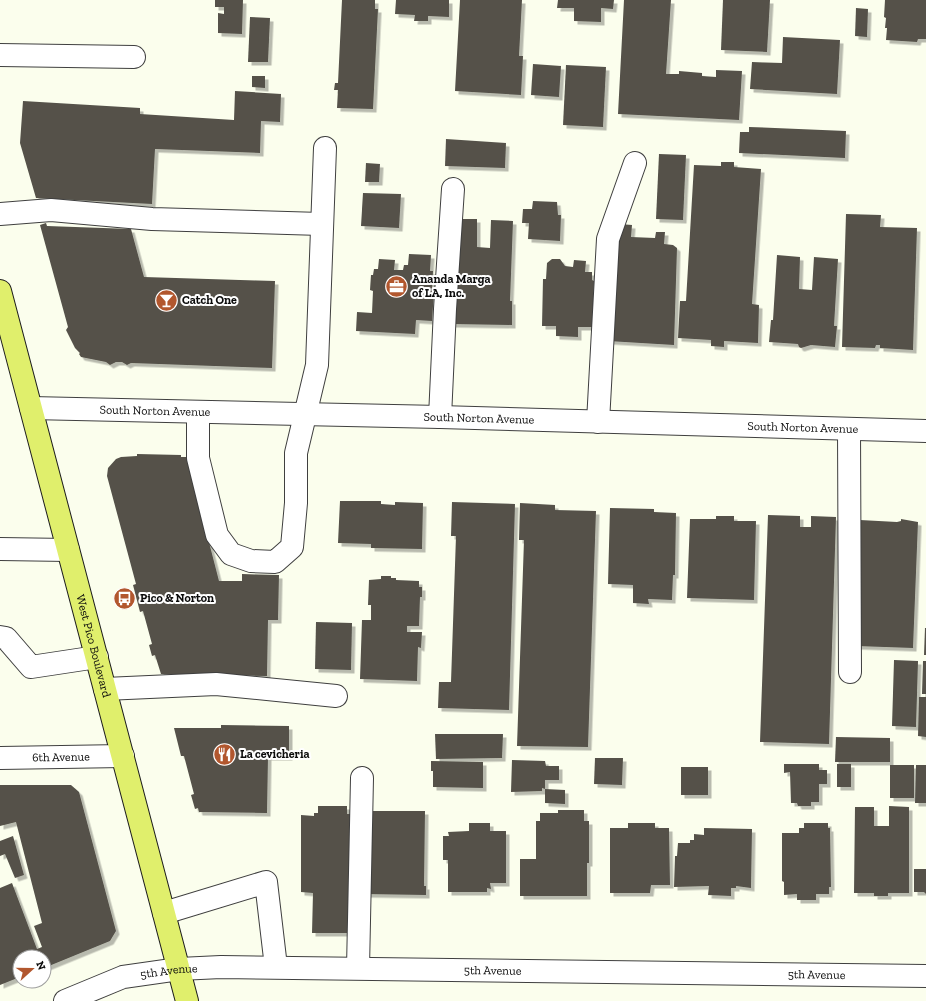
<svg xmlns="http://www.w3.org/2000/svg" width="926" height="1001" viewBox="0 0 926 1001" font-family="'Zilla Slab',serif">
	<defs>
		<filter id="shadow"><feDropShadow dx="3.5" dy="3.5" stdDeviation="0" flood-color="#0004"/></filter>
	</defs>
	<rect width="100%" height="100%" fill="#fbfeed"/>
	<g fill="#545149" filter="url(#shadow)">
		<polygon points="215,0 243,0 242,34 218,33 218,13 224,14 224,7 215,7"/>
		<polygon points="342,0 375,0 375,9 378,9 373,109 337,108 338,90 334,90 335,83 338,83"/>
		<polygon points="396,0 449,0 449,17 428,16 428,21 414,21 415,15 395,14"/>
		<polygon points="460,0 522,0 519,56 523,56 521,95 455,91"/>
		<polygon points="558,0 614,0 613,9 601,8 601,22 574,21 574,8 557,8"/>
		<polygon points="624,0 671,0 666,74 679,74 679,71 702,73 702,76 716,77 716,70 742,71 739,120 618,114"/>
		<polygon points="723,0 770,0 767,52 721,50"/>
		<polygon points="885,0 926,0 926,39 918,39 917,42 886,40 887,28 885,28 886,18 884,17"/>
		<polygon points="856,8 868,9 867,37 855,36"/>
		<polygon points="250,17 270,18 268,62 248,62"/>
		<polygon points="783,37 840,40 837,94 750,89 752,62 782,63"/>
		<polygon points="533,64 561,66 559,97 531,95"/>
		<polygon points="566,65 606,67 603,127 563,125"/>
		<polygon points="252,76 265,76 265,88 252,87"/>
		<polygon points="235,91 281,94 280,122 261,121 260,153 155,149 152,204 36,198 20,143 23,101 140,108 140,114 234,120"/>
		<polygon points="749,127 846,131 845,158 739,153 740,132 749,132"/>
		<polygon points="446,139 506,143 505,168 445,166"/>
		<polygon points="659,154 686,155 683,220 656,219"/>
		<polygon points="721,162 734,162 734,167 761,169 752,304 759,305 758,343 724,341 724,347 711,346 711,340 678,338 680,301 686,301 694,165 721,166"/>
		<polygon points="366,163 380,164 379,182 365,182"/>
		<polygon points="363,193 401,194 399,228 361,226"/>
		<polygon points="533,201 557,202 558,215 561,215 560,241 528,239 529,223 522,223 523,209 532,209"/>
		<polygon points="846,214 881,215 880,227 917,228 913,350 880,348 880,345 876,345 875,348 842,347"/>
		<polygon points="456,219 477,219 477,247 490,248 491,220 513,221 510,301 512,301 512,325 450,324"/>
		<polygon points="46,223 47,226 131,229 144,277 275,281 272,368 131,363 127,365 122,362 116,362 110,365 106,362 81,357 79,354 80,353 75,348 66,330 68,327 40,225"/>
		<polygon points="620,224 632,225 631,237 655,238 656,232 665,232 664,244 673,245 677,248 674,345 608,341"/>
		<polygon points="409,254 431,255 430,271 433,271 432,291 434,291 432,321 416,320 415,334 356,331 357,312 372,313 373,291 370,290 371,275 373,275 374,269 378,269 379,259 395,260 394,270 403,270 404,265 408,265"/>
		<polygon points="777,255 800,257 799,289 812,290 814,257 838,259 834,326 837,326 835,347 811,345 801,348 799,347 798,344 769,342 771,320 773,320"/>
		<polygon points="552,259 560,259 565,266 573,267 574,260 586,261 585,272 592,272 592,280 594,281 592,327 578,327 578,337 556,336 556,326 542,326 543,279 546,279 547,263"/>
		<polygon points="137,454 181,455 181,457 187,457 219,581 242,581 242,574 279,575 278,620 268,620 267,676 161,674 155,655 152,656 149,645 152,644 143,611 140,612 133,585 136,584 107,476 108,468 116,459 121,457 137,456"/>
		<polygon points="340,501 381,501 381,504 395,505 395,502 423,503 422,549 371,548 371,544 338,543"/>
		<polygon points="452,502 515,504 509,710 438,708 439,682 451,682 456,536 451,536"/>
		<polygon points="520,503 555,505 555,510 596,511 588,747 517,746 524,540 519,540"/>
		<polygon points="610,508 654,509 654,512 676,513 675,575 673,575 672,600 648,599 649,604 633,603 633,585 608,584"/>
		<polygon points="768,515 800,516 800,527 811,527 811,516 836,517 829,744 760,742"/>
		<polygon points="716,516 734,516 734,521 756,521 754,600 687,598 690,519 716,519"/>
		<polygon points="901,519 918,522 913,648 856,646 860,520 897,522 901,521"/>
		<polygon points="381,576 391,576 391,578 396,578 396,580 419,581 419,587 422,587 422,597 420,597 419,626 407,626 407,632 422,632 421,648 418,647 417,681 360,679 362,620 371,620 371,605 368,605 369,580 381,579"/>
		<polygon points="316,622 352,623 351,670 315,669"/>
		<polygon points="925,628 926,628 926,655 924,655"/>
		<polygon points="894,660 918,661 916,727 892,726"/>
		<polygon points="923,661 926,661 926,694 922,694"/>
		<polygon points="919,697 926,697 926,737 918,736"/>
		<polygon points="221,725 289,726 289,757 268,757 267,813 199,812 198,808 195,809 191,795 194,794 184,756 181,756 174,728 221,728"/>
		<polygon points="435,734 503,734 502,758 436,759"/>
		<polygon points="836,737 890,738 890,762 835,762"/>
		<polygon points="595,758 623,758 622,785 594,784"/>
		<polygon points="512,760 545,761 546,766 559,766 559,780 545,780 545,789 542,788 542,791 511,792"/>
		<polygon points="431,761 483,762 483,788 433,787 433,771 431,771"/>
		<polygon points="784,764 819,764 819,770 827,770 827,784 819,784 819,802 811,802 811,806 798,806 797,803 791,803 790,772 784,773"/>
		<rect x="837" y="764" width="14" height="23"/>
		<rect x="890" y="765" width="24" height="33"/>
		<polygon points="916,765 926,765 926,803 915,803"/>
		<rect x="681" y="767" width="27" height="28"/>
		<polygon points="0,785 71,785 79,792 116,931 110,941 44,968 44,957 20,957 20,977 0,985 0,888 12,883 37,949 42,947 34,926 42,923 16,822 0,826"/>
		<polygon points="545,789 565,790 565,804 545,803"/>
		<polygon points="318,806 347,806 347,814 350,814 348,933 312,933 313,893 301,892 301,815 314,816 314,813 318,813"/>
		<polygon points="889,806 909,807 909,893 888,893 888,896 874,896 874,893 854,893 855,807 874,807 874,826 889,826"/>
		<polygon points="558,810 584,810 584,821 589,821 589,863 587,863 587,896 520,896 520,859 536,859 536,821 540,821 540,813 558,813"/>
		<polygon points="366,811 425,811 424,886 426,886 426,895 362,894"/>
		<polygon points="469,823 490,823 490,831 506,831 506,883 490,883 491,889 487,888 487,892 448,892 448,860 443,860 443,836 449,836 448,832 469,831"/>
		<polygon points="628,823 655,823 655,828 669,828 670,885 651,885 650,893 610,893 610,828 628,828"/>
		<polygon points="804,823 828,823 828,828 830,828 831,887 829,887 829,894 816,894 816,900 797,900 797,894 784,895 784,882 782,881 782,833 799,833 799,828 804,828"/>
		<polygon points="704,828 752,829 751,888 736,886 736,888 731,888 731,896 708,895 709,886 674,887 675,856 677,856 678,843 690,843 690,840 694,840 694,834 704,835"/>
		<polygon points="13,836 24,875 15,878 5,854 0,856 0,841"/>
		<polygon points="914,869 926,869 926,894 924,892 914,892"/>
	</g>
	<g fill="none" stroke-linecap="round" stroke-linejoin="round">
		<defs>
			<g id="minor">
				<polyline points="0,55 134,57"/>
				<polyline points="0,214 51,210 152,219 321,224"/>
				<path id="s1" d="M31,408L440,417L926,431"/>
				<polyline points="198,412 198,458 217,535 231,554 251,561 275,562 292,547 296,503 296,453 317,365 325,148"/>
				<polyline points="440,417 445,309 453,189"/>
				<polyline points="598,422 608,239 635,163"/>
				<polyline points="849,429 850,672"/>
				<polyline points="0,549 68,550"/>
				<polyline points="0,637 6,638 31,667 97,657"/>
				<polyline points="105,689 216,684 336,696"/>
				<path id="s2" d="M0,758L123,756"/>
				<polyline points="164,913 266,882 276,967"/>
				<polyline points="358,968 362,778"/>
				<path id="s3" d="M65,1001L123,977L179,969L221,967L926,976"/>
			</g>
			<g id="major">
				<path id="s4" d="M0,291L187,1001"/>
			</g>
		</defs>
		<use href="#minor" stroke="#3f3f3f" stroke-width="24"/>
		<use href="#major" stroke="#1d1d1d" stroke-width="24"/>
		<use href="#minor" stroke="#fff" stroke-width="22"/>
		<use href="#major" stroke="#e0ef6c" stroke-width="22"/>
	</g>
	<defs>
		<symbol id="office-disc" viewBox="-11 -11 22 22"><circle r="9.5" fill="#b2572e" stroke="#fff"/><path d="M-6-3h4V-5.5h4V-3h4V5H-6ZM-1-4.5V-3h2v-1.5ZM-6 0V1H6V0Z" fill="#fff"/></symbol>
		<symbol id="bar-disc" viewBox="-11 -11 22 22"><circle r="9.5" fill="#b2572e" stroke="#fff"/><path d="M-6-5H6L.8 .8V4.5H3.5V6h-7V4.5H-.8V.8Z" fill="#fff"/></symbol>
		<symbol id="bus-disc" viewBox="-11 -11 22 22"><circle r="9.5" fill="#b2572e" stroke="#fff"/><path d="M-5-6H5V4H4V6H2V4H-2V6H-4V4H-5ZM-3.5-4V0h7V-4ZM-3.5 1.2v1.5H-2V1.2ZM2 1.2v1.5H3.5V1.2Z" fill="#fff"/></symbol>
		<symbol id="restaurant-disc" viewBox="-11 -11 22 22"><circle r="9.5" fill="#b2572e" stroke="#fff"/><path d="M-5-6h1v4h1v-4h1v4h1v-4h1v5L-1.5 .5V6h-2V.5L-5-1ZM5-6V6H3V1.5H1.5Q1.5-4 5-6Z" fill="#fff"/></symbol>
	</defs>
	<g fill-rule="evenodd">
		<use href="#office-disc" x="384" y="274" width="25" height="25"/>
		<use href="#bar-disc" x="154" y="288" width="25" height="25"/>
		<use href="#bus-disc" x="112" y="586" width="25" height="25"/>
		<use href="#restaurant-disc" x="212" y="742" width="25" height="25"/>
	</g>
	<g text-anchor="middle" stroke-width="4" stroke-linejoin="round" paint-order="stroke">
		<g font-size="12" font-weight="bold" fill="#0c0c0c" stroke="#fff" text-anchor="start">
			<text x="412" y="283">Ananda Marga<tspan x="412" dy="14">of LA, Inc.</tspan></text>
			<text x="182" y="304">Catch One</text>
			<text x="140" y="602">Pico &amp; Norton</text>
			<text x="240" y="758">La cevicheria</text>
		</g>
		<g font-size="12" fill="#0c0c0c" stroke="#fff">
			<text dy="4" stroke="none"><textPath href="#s1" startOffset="124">South Norton Avenue</textPath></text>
			<text dy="4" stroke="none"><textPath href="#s1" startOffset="448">South Norton Avenue</textPath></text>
			<text dy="4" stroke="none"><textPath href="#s1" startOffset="772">South Norton Avenue</textPath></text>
			<text dy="4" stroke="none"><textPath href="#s4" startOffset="367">West Pico Boulevard</textPath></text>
			<text dy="4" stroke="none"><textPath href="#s2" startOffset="61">6th Avenue</textPath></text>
			<text dy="4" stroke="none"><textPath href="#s3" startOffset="433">5th Avenue</textPath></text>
			<text dy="4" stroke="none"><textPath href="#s3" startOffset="109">5th Avenue</textPath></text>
			<text dy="4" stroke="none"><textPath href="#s3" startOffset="757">5th Avenue</textPath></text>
		</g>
	</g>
	<g transform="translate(32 969) rotate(69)"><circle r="19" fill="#ffffff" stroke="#9e9e9e"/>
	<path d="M0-3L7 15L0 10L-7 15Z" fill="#b2572e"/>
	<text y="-6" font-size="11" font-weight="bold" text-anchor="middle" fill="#0c0c0c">N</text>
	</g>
</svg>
